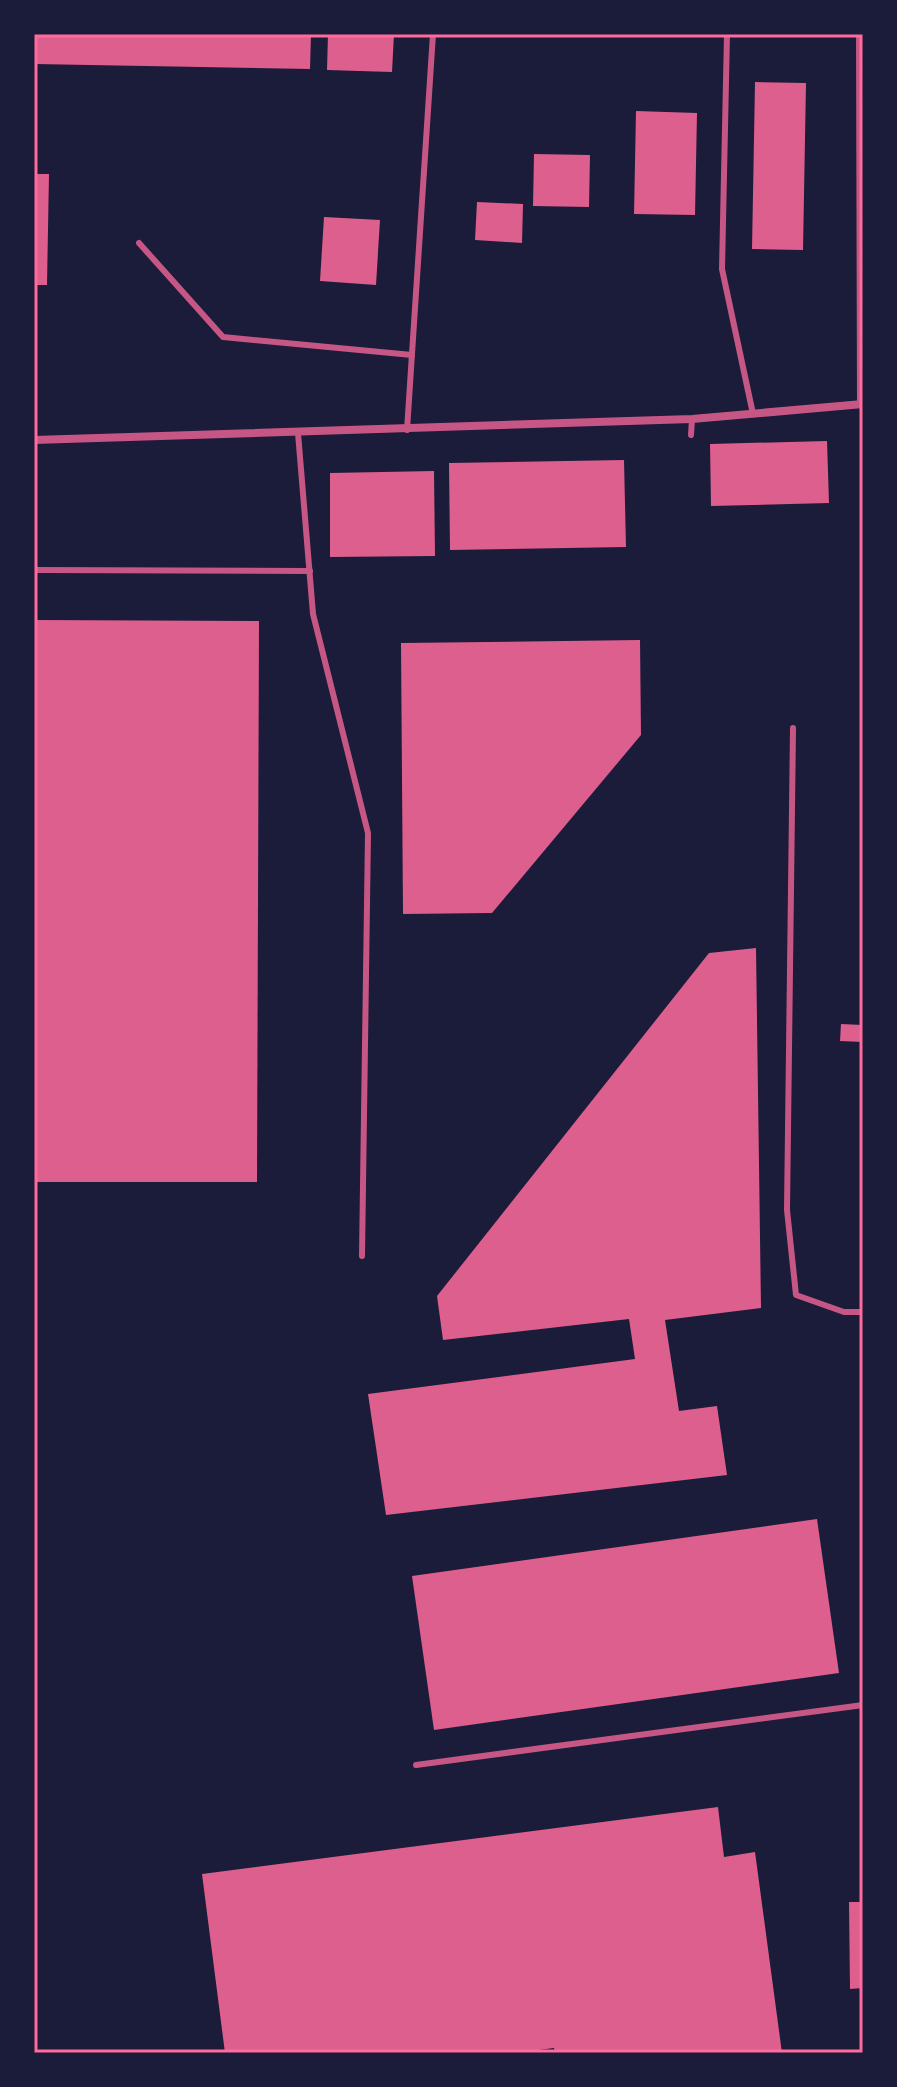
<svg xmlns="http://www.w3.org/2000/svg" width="897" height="2087" viewBox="0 0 897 2087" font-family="Ubuntu,sans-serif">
	<rect width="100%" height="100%" fill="#1b1b3a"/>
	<g fill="#dd5f8e">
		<polygon points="34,34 311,34 310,69 34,64"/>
		<polygon points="328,34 394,34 392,72 327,70"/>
		<polygon points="755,82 806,83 803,250 752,249"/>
		<polygon points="636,111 697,113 695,215 634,214"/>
		<polygon points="534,154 590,155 589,207 533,206"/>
		<polygon points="34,174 49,174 47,285 34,285"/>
		<polygon points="477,202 523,204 522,243 475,240"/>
		<polygon points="324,217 380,220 376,285 320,281"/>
		<polygon points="827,441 829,503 711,506 710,444"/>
		<polygon points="624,460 626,547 450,550 449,463"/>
		<polygon points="434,471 435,556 330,557 330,473"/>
		<polygon points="34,620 259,621 257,1182 34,1182"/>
		<polygon points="640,640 641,735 492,913 403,914 401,643"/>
		<polygon points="756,948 761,1308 665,1320 679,1411 717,1406 727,1475 386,1515 368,1394 635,1359 629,1319 443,1340 437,1296 709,953"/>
		<polygon points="841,1024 863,1025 863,1042 840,1041"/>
		<polygon points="817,1519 839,1673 434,1730 412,1576"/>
		<polygon points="718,1807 724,1857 755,1852 782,2053 555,2053 554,2048 515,2053 225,2053 202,1874"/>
		<polygon points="849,1902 863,1902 863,1988 850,1989"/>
	</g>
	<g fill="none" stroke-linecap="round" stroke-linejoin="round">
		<g stroke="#c65784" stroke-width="6">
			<polyline points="727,34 722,269 753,414"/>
			<polyline points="859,34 860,405"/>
			<polyline points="139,243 223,337 412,355"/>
			<polyline points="407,430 433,34"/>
			<polyline points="298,433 313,614 368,833 362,1256"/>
			<polyline points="691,435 692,419"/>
			<polyline points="34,570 310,571"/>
			<polyline points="793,728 787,1210 796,1295 844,1312 863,1312"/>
			<polyline points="416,1765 863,1705"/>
		</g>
		<polyline stroke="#c65784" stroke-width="8" points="34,440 692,419 863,404"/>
	</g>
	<rect width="897" height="2087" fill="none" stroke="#1b1b3a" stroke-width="72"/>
	<rect x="36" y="36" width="825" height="2015" fill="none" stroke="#ff6b9d" stroke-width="3"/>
</svg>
